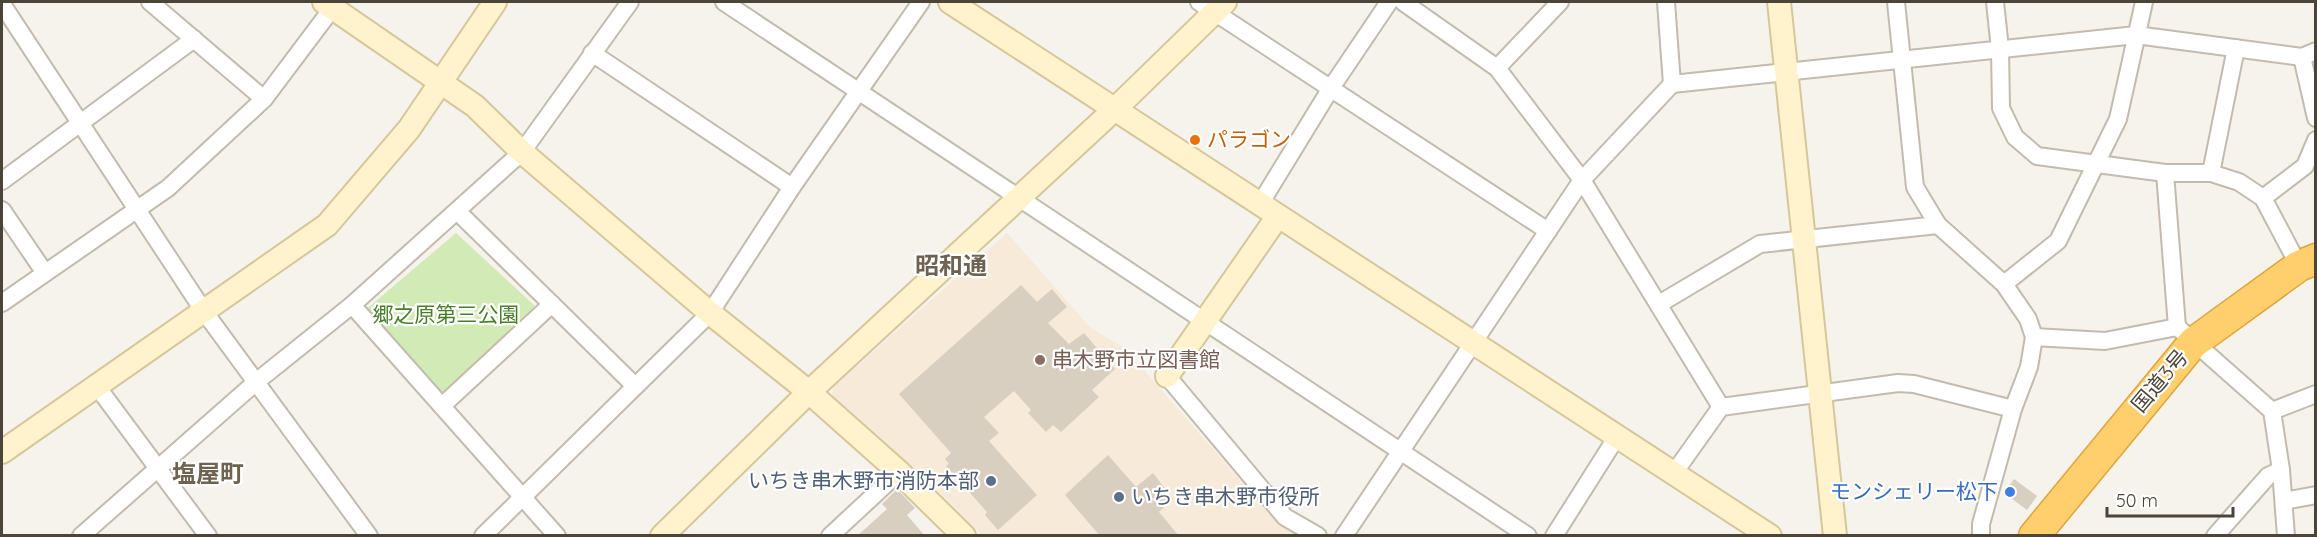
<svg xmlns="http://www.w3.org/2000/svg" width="2317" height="537" viewBox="0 0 2317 537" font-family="Quicksand,'Noto Sans JP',sans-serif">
	<rect width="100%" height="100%" fill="#f6f3ec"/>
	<polygon fill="#f7ead8" points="1007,233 1090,327 1122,347 1142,368 1277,522 1299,535 981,535 931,483 832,401 833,387"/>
	<polygon fill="#d2eab5" points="456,233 535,306 439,398 363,312"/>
	<g fill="#d8cfc1">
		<polygon points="1021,285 1037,302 1052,289 1067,307 1048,323 1069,344 1084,333 1115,369 1092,390 1099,397 1061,432 1053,425 1046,432 1028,413 1031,410 1014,391 984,417 999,433 989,441 1037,495 998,530 985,515 987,512 946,466 949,464 945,459 951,453 899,394"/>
		<polygon points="1108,455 1136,487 1153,473 1173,499 1159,512 1179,536 1100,536 1065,495"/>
		<polygon points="2014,479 2037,496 2027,510 2004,493"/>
		<polygon points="897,489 915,508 907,515 925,536 857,536 887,509 882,504"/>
	</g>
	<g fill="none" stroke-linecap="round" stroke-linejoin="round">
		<defs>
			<g id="street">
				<polyline points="150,2 264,99"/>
				<polyline points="724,2 1528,536"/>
				<polyline points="1199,2 1548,231"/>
				<polyline points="1403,2 1497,68 1582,180 1721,407"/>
				<polyline points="1666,2 1672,84"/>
				<polyline points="1896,2 1915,187 1938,225 2004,284 2028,319 2034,337 2029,367 2013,409 1981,524 1981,536"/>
				<polyline points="1995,2 2000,49 2001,108 2015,137 2037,156 2165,173 2211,173 2239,182 2263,198 2299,266"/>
				<polyline points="2,4 203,310 369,536"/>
				<polyline points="592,53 792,187"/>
				<polyline points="2302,57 2316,118"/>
				<polyline points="1497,68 1560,2"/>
				<polyline points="2165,173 2177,327"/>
				<polyline points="2211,173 2236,48"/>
				<polyline points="2,181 194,39"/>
				<polyline points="2263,198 2305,166 2316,140"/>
				<polyline points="1260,204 1331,88 1389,2"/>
				<polyline points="2,210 45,273"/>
				<polyline points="458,212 634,385"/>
				<polyline points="2004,284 2058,241 2118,119 2144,2"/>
				<polyline points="2,303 168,188 264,99 337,2"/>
				<polyline points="1659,304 1760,244 1938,225"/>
				<polyline points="352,305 557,536"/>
				<polyline points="2034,337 2105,341 2177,327 2272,411 2281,470 2286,536"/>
				<polyline points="1167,376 1285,517 1318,536"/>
				<polyline points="96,385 208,536"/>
				<polyline points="443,405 552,304"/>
				<polyline points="2272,411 2316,394"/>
				<polyline points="1674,473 1721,407 1898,383 1914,384 2013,409"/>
				<polyline points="2284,501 2316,495"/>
				<polyline points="81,536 256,382 352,305 522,152 630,2"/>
				<polyline points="483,536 710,313 792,187 921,2"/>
				<polyline points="830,536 899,472"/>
				<polyline points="1344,536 1582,180 1672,84 2136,35 2302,57 2316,51"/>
				<polyline points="1554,536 1616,438"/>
				<polyline points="2215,536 2268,476 2281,470"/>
			</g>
			<g id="secondary">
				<polyline points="324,2 475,106 522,152 710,313 809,392 899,472 964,536"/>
				<polyline points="950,2 1770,536"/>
				<polyline points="1779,2 1835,536"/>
				<polyline points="1167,376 1278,216"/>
				<polyline points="2,452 327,225 409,129 495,2"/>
				<polyline points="662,536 809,392 1115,109 1225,2"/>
			</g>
			<polyline id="highway" points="2034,536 2193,343 2299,266 2316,259"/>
		</defs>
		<use href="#street" stroke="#c2bbae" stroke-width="20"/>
		<use href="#secondary" stroke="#d6c79b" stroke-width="26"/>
		<use href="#highway" stroke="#e0a43c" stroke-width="33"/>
		<use href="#street" stroke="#fff" stroke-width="16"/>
		<use href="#secondary" stroke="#fff3cd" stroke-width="22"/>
		<use href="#highway" stroke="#ffcf6e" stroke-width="30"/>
	</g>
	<circle fill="#e8710a" stroke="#fff" stroke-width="2" cx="1195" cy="140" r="6"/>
	<circle fill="#8d6e63" stroke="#fff" stroke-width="2" cx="1040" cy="360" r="6"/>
	<g fill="#5c6f8a" stroke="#fff" stroke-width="2">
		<circle cx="991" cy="481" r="6"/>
		<circle cx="1119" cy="497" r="6"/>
	</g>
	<circle fill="#3f7fe0" stroke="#fff" stroke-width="2" cx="2010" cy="492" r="6"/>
	<g text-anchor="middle" stroke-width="4.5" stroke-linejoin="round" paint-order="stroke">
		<g font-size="21" fill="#c56008" stroke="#fff" text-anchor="start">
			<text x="1207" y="147">パラゴン</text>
		</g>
		<g font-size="21" fill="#4a7f2a" stroke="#fff">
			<text x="446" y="322">郷之原第三公園</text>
		</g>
		<g font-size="21" fill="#785e54" stroke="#fff" text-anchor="start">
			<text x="1052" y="367">串木野市立図書館</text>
		</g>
		<g font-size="21" fill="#4b4439" stroke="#fff">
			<text transform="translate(2160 381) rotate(-50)" y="7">国道3号</text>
		</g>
		<g font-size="21" fill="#4e5e75" stroke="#fff" text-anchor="end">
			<text x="979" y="488">いちき串木野市消防本部</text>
			<text x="1131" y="504" text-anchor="start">いちき串木野市役所</text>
		</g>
		<g font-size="21" fill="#366cbe" stroke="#fff" text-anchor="end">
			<text x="1998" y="499">モンシェリー松下</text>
		</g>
		<g font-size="24" font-weight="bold" fill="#6e6250" stroke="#fff">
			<text x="951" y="274">昭和通</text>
			<text x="208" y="482">塩屋町</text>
		</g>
	</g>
	<rect width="2317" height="537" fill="none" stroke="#4b4439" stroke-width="6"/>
	<path d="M2107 507v9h126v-9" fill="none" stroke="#4b4439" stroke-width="3"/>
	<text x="2116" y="507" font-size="18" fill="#4b4439" stroke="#ffffff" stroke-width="4.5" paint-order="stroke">50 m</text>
</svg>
